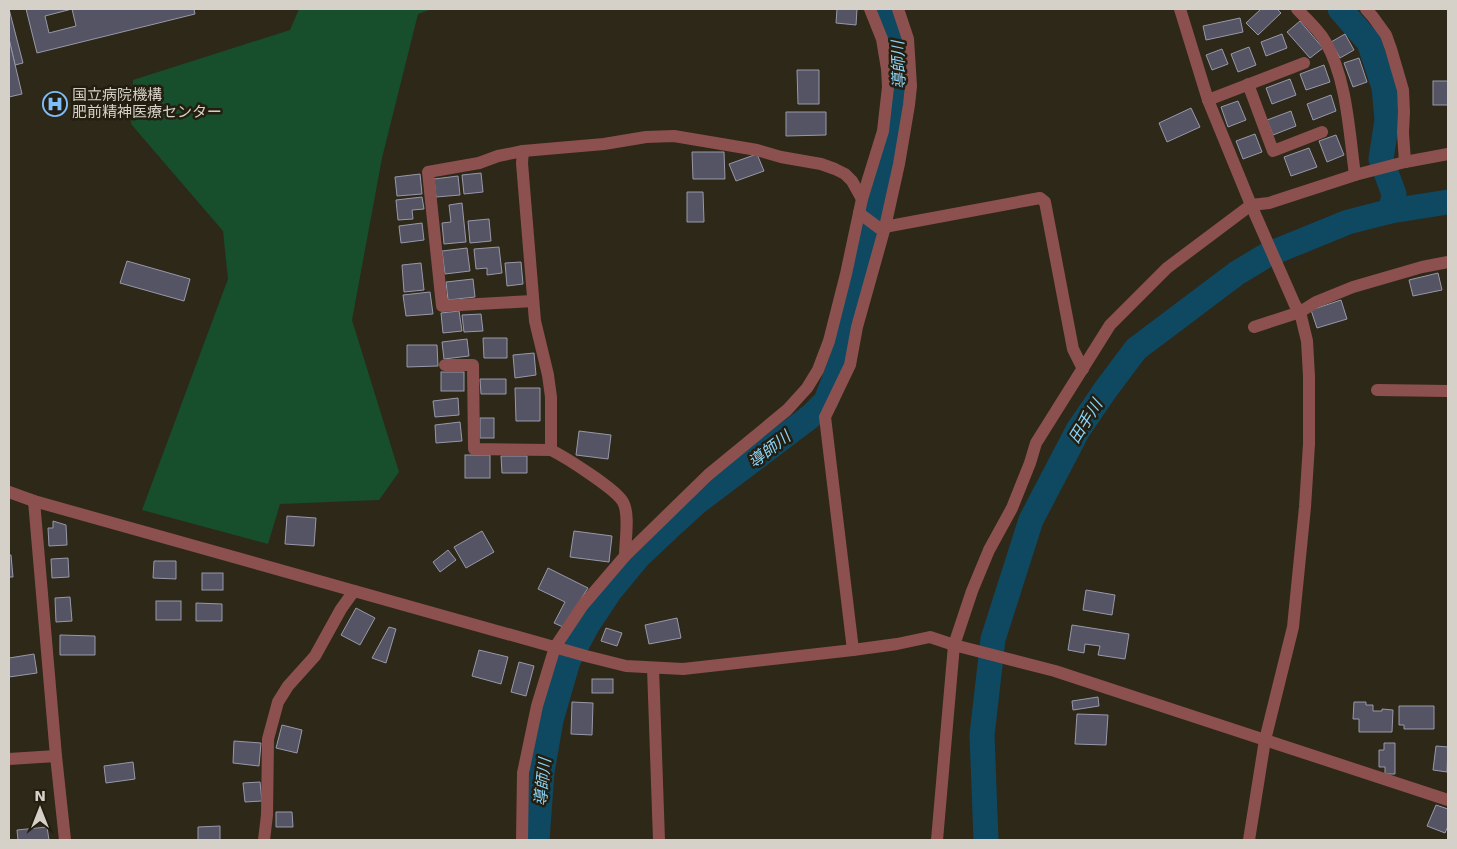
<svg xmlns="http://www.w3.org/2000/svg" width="1457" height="849" viewBox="0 0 1457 849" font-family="'DejaVu Sans','Noto Sans JP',sans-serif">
	<rect width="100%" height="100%" fill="#2e2819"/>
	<polygon fill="#174e2c" points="299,9 432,9 418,14 382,158 352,320 399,472 379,500 280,504 268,544 142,510 228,279 223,231 131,124 133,80 290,30"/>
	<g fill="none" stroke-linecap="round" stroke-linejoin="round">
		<g stroke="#0e4961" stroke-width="25">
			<polyline points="1340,9 1369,42 1384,87 1387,120 1381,159 1394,194 1391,211"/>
			<polyline points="537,840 542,772 551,720 568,661 588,624 610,591 638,557 671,526 696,503 811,416 826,401 841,362 864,260 877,212 883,173 897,115 902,79 900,50 896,29 887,9"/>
			<polyline points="986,840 982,735 993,639 1031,520 1078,430 1106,389 1136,349 1237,273 1267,255 1348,222 1391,211 1448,202"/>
		</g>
	</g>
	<g fill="#555464" stroke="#9898aa" fill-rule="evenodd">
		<polygon points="9,9 23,63 15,65 9,39"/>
		<path d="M26,9H194L195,14L37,53ZM72,9L76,26L49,33L45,16Z"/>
		<polygon points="837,9 857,9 856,25 836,23"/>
		<polygon points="1261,9 1277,9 1281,13 1258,35 1246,23"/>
		<polygon points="1240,18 1243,32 1206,40 1203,26"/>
		<polygon points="1300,21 1323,48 1310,58 1287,32"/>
		<polygon points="1282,34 1287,48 1266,56 1261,42"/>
		<polygon points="1345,34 1354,50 1340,58 1331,42"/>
		<polygon points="9,39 22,94 9,97"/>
		<polygon points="1249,47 1256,65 1238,72 1231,54"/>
		<polygon points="1222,49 1228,64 1212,70 1206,55"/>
		<polygon points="1359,58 1367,82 1353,87 1344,63"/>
		<polygon points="1324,65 1330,82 1306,90 1300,74"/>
		<polygon points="797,70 819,70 819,104 798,104"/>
		<polygon points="1290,79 1296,95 1272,104 1266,88"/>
		<rect x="1433" y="81" width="15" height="24"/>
		<polygon points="1331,95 1336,111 1313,120 1307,104"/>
		<polygon points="1238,101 1246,120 1228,127 1221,107"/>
		<polygon points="1191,108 1200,127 1167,142 1159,123"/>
		<polygon points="1291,111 1296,126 1273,135 1267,120"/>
		<polygon points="786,112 826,112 826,135 786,136"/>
		<polygon points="1255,134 1262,152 1243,159 1236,141"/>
		<polygon points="1336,135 1344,155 1327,162 1319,141"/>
		<polygon points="1309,148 1317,167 1291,176 1284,157"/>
		<polygon points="692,152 724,152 725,179 693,179"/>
		<polygon points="757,154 764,171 736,181 729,164"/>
		<polygon points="481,173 483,192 464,194 462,175"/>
		<polygon points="420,174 422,194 397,196 395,177"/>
		<polygon points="458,176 460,195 436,197 434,179"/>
		<polygon points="687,192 703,192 704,222 687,222"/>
		<polygon points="422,197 424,209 412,210 413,219 398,220 396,200"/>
		<polygon points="462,203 466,242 444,244 442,223 451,222 449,205"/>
		<polygon points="489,219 491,241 470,243 468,221"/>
		<polygon points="422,223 424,240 401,243 399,226"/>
		<polygon points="499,247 502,273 487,275 487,268 476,269 474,249"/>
		<polygon points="467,248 470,271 445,274 442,251"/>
		<polygon points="127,261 190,279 184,301 120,283"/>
		<polygon points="521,262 523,284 507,286 505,263"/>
		<polygon points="421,263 424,290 404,292 402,265"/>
		<polygon points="1438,273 1442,290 1413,296 1409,280"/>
		<polygon points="473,279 475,297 448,300 446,282"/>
		<polygon points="430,292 433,314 406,316 403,295"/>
		<polygon points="1341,300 1347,319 1317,328 1311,310"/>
		<polygon points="459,311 462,331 443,333 441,313"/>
		<polygon points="481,314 483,331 464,332 462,315"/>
		<polygon points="483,338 507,338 507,358 484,358"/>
		<polygon points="467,339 469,356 444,359 442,342"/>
		<polygon points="407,345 437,345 438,366 407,367"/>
		<polygon points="534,353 536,375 515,378 513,355"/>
		<rect x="441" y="372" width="23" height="19"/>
		<polygon points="480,379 506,379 506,394 481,394"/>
		<polygon points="515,388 540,388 540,421 516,421"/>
		<polygon points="458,398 459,415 435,417 433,401"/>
		<rect x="480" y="418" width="14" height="20"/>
		<polygon points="460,422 462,441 436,443 435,425"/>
		<polygon points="579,431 611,435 608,459 576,455"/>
		<rect x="465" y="455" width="25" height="23"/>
		<polygon points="501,456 527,456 527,473 502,473"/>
		<polygon points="287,516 316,518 314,546 285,544"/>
		<polygon points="53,521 66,525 67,545 49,546 48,528 53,528"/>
		<polygon points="482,531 494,552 466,568 454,547"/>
		<polygon points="574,531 612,536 609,562 570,557"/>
		<polygon points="448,550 456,560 440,572 433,562"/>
		<polygon points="9,555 11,555 13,577 9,577"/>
		<polygon points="68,558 69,577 52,578 51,559"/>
		<polygon points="154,561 176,561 176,579 153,578"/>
		<polygon points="548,568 588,588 563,627 554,623 565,602 538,589"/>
		<rect x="202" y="573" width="21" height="17"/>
		<polygon points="1086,590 1115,595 1112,615 1083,610"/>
		<polygon points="70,597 72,621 56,622 55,598"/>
		<rect x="156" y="601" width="25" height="19"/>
		<polygon points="196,603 222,604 222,621 196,621"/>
		<polygon points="356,608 375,618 360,645 341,635"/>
		<polygon points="677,618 681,638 649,644 645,625"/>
		<polygon points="1072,625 1129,634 1125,659 1098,655 1100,646 1085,644 1084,653 1068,650"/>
		<polygon points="389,627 396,629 386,663 372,658"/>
		<polygon points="606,628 622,633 617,646 601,641"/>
		<polygon points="60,635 95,636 95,655 60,655"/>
		<polygon points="479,650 508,657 501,684 472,676"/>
		<polygon points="34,654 37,673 9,677 9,658"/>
		<polygon points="519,662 534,666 526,696 511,692"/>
		<rect x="592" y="679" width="21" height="14"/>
		<polygon points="1098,697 1099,706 1073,710 1072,701"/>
		<polygon points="572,702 593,703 592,735 571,734"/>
		<polygon points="1354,702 1366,702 1366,705 1373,705 1373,711 1382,711 1382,709 1393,710 1392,732 1359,732 1359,719 1353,719"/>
		<polygon points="1399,706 1434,706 1434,729 1404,729 1404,725 1399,725"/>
		<polygon points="1077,714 1108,715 1106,745 1075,744"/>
		<polygon points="282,725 302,730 297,753 276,748"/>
		<polygon points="234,741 261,743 259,766 233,763"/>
		<polygon points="1384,743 1395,743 1395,774 1385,774 1385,767 1379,767 1379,750 1384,750"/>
		<polygon points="1436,746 1448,747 1447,772 1433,770"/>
		<polygon points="133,762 135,779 106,783 104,766"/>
		<polygon points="260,782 262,801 245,802 243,783"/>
		<polygon points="1436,805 1448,809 1448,826 1445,833 1427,826"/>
		<polygon points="276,812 292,812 293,827 276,827"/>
		<polygon points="220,826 220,840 198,840 198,827"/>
		<polygon points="47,827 49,840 18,840 17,830"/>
	</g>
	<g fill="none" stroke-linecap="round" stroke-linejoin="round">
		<g stroke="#8c514e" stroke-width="12">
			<polyline points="1180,9 1208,100 1251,205 1295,305 1300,312 1307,341 1309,376 1309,444 1305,507 1293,627 1265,740 1249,840"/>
			<path d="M1297,9C1306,19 1318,29 1325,41C1347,79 1349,131 1355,175"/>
			<polyline points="1366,9 1373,17 1386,35 1391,49 1403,90 1404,112 1403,133 1405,162"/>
			<polyline points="1248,84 1273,151 1322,132"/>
			<polyline points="1208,100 1304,63"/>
			<path d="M523,151L522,163L535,321L548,375L551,397V450C565,457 616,489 623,502C630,514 625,541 625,556"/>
			<polyline points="859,213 879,228 1040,198 1045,202 1073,349 1083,369"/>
			<polyline points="533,301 442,306 428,172 479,163 498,156 523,151 604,144 646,137 674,136 757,150 781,157 821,164 835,169 845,174 852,181 862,199"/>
			<polyline points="1254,327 1300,312 1316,302 1353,287 1422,267 1448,262"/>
			<polyline points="445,365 473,365 474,449 551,450"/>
			<polyline points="1377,390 1448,391"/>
			<polyline points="9,492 34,501 586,656 626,666 683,669 853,650 897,644 930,637 954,645 1055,671 1448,800"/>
			<polyline points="34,501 56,756 65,840"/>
			<polyline points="853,650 825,417 850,365 857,327 885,227 899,164 909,105 911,86 908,39 898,9"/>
			<polyline points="653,668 659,840"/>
			<polyline points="9,759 56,756"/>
			<polyline points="264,840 267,815 268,739 278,702 288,686 315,656 341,609 354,591"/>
			<polyline points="522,840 523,773 537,706 555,647 583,605 625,556 708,475 787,410 807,388 818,370 829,341 846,274 862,199 883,131 888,87 887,69 882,39 870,9"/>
			<polyline points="937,840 954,645 972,591 989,550 1012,508 1030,463 1036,443 1110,325 1167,268 1251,205 1269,203 1355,175 1405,162 1448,154"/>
		</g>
	</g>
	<defs>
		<symbol id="hospital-ring" viewBox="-11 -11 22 22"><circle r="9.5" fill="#241e10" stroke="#7ebef9" stroke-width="1.5"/><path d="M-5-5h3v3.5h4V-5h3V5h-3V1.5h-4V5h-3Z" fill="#7ebef9"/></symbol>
	</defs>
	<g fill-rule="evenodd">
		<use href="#hospital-ring" x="41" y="90" width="28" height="28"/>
	</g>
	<g text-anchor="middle" stroke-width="5" stroke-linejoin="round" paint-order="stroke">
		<g font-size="15" fill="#d5d1c8" stroke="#241e10" text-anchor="start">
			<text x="72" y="100">国立病院機構<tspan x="72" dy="17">肥前精神医療センター</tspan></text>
		</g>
		<g font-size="16" font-style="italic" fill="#8bd4f8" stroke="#241e10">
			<text transform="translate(898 65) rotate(-92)" y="6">導師川</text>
			<text transform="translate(1085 421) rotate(-58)" y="6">田手川</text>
			<text transform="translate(769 449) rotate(-38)" y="6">導師川</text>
			<text transform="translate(542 782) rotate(-84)" y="6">導師川</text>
		</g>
	</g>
	<rect width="1457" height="849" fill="none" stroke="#d5d1c8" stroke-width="20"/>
	<g transform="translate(40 809)" stroke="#241e10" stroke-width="4" paint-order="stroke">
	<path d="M0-4L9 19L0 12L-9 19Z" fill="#d5d1c8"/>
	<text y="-8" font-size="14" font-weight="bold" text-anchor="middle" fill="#d5d1c8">N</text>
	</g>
</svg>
